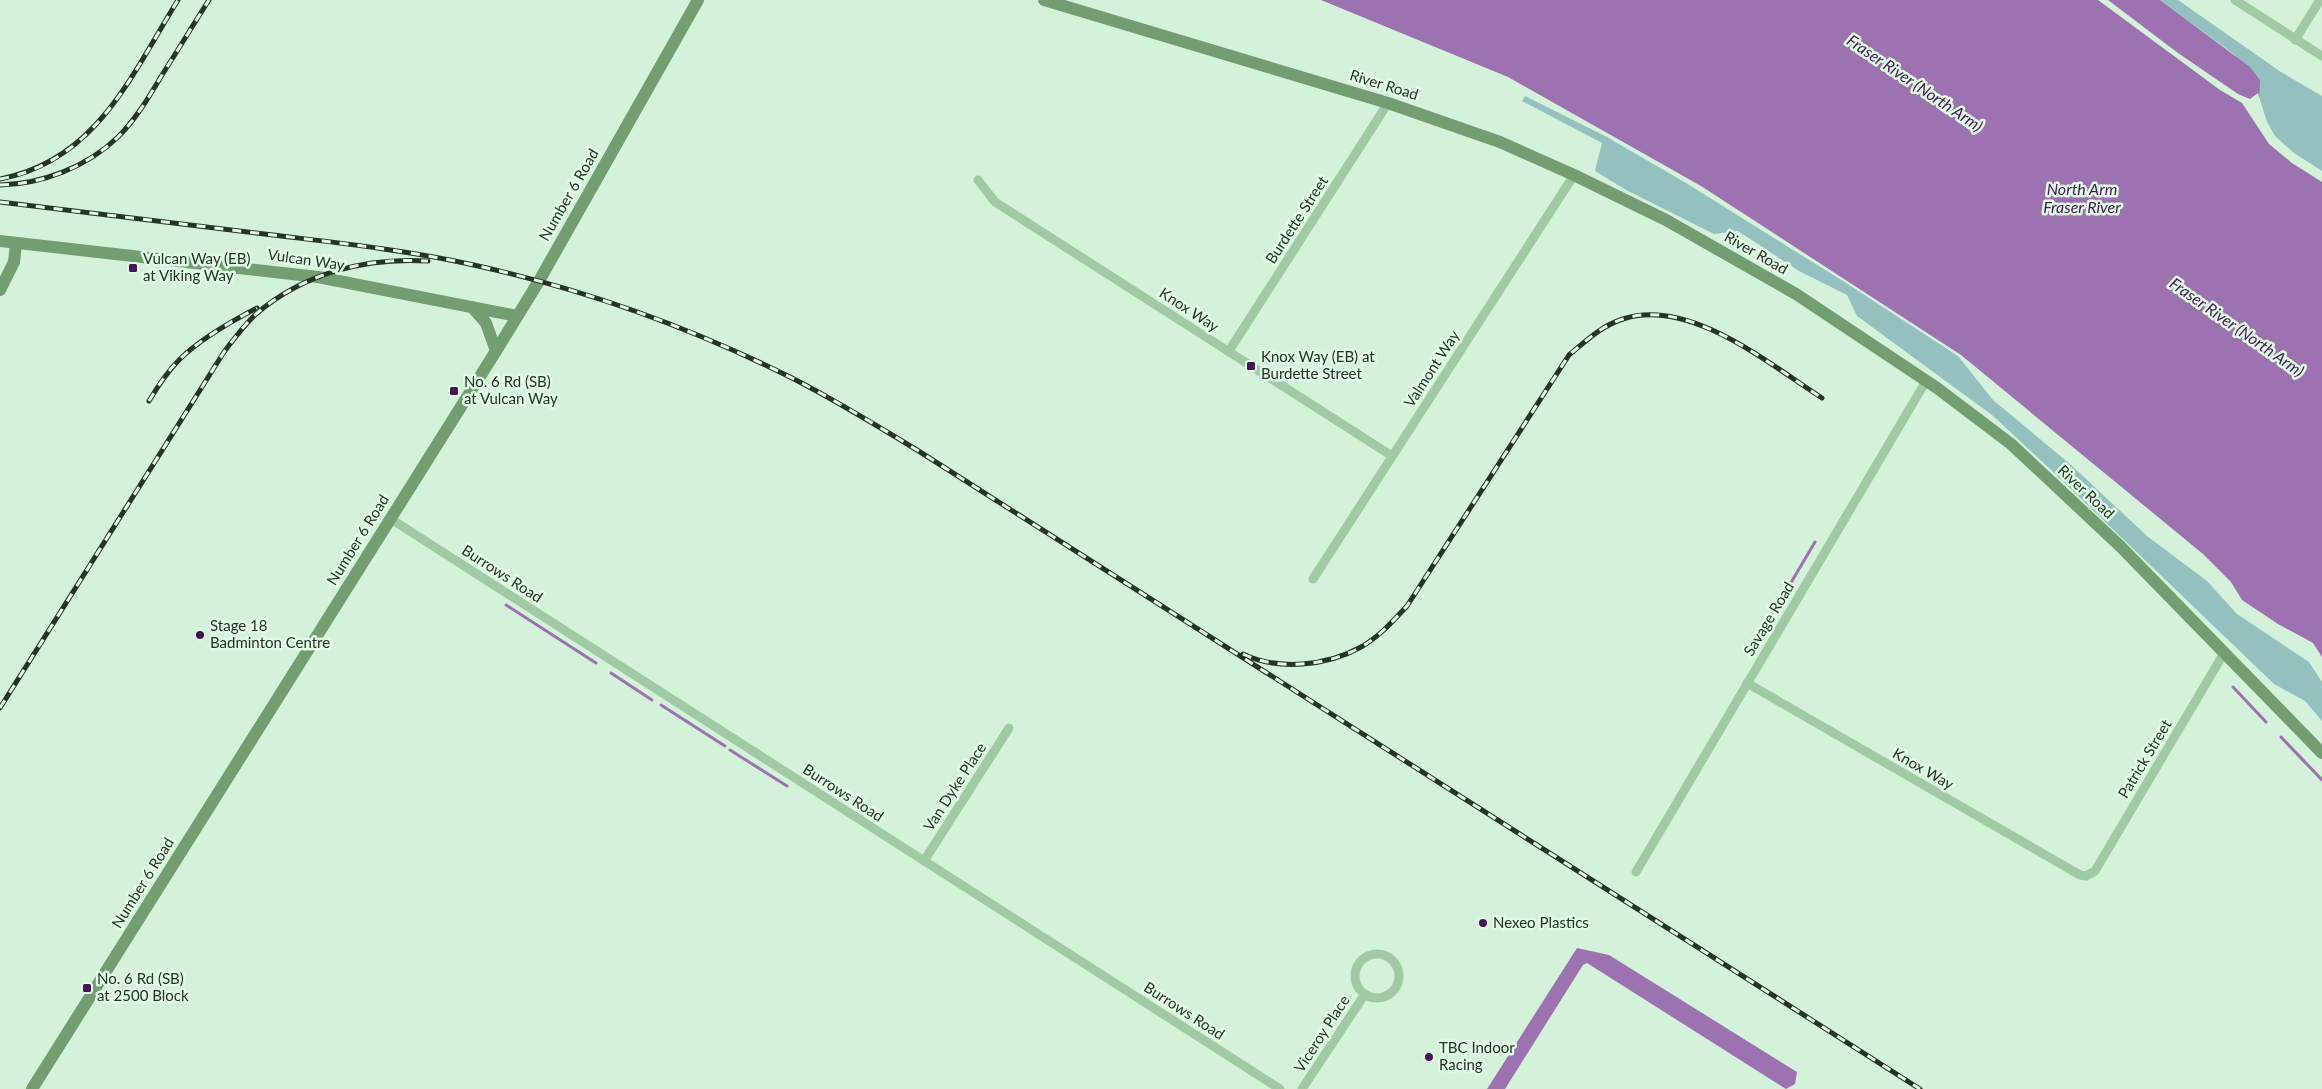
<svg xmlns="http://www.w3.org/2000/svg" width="2322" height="1089" viewBox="0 0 2322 1089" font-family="Lato,sans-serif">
	<rect width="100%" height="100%" fill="#d4f2d9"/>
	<g fill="#94c1c0">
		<polygon points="2160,0 2178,0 2281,72 2322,96 2322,173 2273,138 2235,55"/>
		<polygon points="1525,96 1607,137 1686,183 1843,281 1958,356 1993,400 2070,464 2147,536 2207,581 2237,614 2309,662 2322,682 2322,721 2305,701 2274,684 2048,467 1992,415 1857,316 1847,295 1799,271 1738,231 1714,234 1626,190 1595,171 1602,143 1522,101"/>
	</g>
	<g fill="#9c72b0">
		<polygon points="1321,0 2160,0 2250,67 2260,80 2259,107 2273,138 2322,173 2322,657 2313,643 2278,624 2242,600 2231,582 2203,554 1961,355 1701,186 1508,77"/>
		<polygon points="1577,948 1609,955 1797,1072 1795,1084 1786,1089 1587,963 1583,965 1505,1089 1487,1089"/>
	</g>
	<polygon fill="#d4f2d9" points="2098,0 2108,0 2178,53 2238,94 2250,99 2258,93 2267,122 2275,136 2294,153 2322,171 2322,182 2292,163 2269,144 2242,103 2220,90"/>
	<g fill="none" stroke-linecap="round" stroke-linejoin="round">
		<g stroke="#9c72b0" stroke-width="3">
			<polyline points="506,605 596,663"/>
			<polyline points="1763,630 1815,542"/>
			<polyline points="611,673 652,700"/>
			<polyline points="2233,687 2266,722"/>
			<polyline points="661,705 725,746"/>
			<polyline points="2281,737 2322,780"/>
			<polyline points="730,750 787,786"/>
		</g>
		<g stroke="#a0caa4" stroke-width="9">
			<polyline points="2235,0 2322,56"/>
			<polyline points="2295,40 2320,0"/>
			<polyline points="978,180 995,202 1392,456"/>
			<polyline points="1229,351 1388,103"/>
			<polyline points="391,519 1280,1089"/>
			<polyline points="1313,579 1574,175"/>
			<polyline points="1747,683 2080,875 2086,876 2095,871 2224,653"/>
			<polyline points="924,861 1009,728"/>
			<polyline points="1636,872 1926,381"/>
			<circle cx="1377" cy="976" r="22"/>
			<polyline points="1302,1089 1365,994"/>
		</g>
		<g stroke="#729e72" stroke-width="12">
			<polyline points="1044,0 1388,103 1500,142 1574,175 1666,220 1796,294 1937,388 2011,444 2120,546 2322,753"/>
			<polyline points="0,241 318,277 517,316"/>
			<polyline points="0,290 14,262 16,244"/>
			<polyline points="472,307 486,323 496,351"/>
			<polyline points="32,1089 496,351 539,281 698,0"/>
		</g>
		<defs>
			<g id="rail">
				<path d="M0,179C96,161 131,76 178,0"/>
				<path d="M0,185C42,184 87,167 118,137C136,119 149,97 162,75C178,50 193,25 209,0"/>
				<path d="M0,202C91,213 182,224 273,235C339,243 405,250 469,264C581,288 690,327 792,378C835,400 876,425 917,450L1920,1089"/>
				<path d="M149,401C158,386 167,372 179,360C199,340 232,321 257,308"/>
				<path d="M1243,654C1278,671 1327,666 1361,647C1379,637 1393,621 1407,606L1569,355C1586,341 1601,326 1623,319C1689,297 1769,364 1822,398"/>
				<path d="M0,708L224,352C234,339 244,325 256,314C304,273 366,257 428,261"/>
			</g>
		</defs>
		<use href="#rail" stroke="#253424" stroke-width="5"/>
		<use href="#rail" stroke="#e1fae5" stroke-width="3" stroke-dasharray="9" stroke-linecap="butt"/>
	</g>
	<g fill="#441757" stroke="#e1fae5" stroke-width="2">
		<rect x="128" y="263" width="10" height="10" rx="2.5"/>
		<rect x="1246" y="361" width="10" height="10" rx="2.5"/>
		<rect x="449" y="386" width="10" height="10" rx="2.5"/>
		<circle cx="200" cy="635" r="5"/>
		<circle cx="1483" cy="923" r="5"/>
		<rect x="82" y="983" width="10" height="10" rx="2.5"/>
		<circle cx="1429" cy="1057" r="5"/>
	</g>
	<g text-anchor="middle" stroke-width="5" stroke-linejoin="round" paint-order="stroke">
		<g font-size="15" fill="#253424" stroke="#e1fae5">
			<text transform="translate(1384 85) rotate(17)" y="5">River Road</text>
			<text transform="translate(569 195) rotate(-60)" y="5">Number 6 Road</text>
			<text transform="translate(1297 220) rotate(-57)" y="5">Burdette Street</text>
			<text transform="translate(1756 253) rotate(30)" y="5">River Road</text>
			<text transform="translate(306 260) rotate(8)" y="5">Vulcan Way</text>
			<text transform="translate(1189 310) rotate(33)" y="5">Knox Way</text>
			<text transform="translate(1432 369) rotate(-57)" y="5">Valmont Way</text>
			<text transform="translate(2086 492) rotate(43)" y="5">River Road</text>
			<text transform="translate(358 540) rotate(-58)" y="5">Number 6 Road</text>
			<text transform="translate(502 574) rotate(33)" y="5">Burrows Road</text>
			<text transform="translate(1769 619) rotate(-59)" y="5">Savage Road</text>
			<text transform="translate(2145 759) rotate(-59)" y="5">Patrick Street</text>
			<text transform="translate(1923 769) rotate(30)" y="5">Knox Way</text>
			<text transform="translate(955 787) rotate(-57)" y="5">Van Dyke Place</text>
			<text transform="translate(843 793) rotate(33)" y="5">Burrows Road</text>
			<text transform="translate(143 883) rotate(-58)" y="5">Number 6 Road</text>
			<text transform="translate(1184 1011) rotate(33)" y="5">Burrows Road</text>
			<text transform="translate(1322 1034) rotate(-57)" y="5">Viceroy Place</text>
		</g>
		<g font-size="15" fill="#253424" stroke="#e1fae5" text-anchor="start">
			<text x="143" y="264">Vulcan Way (EB)<tspan x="143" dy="17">at Viking Way</tspan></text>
			<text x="1261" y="362">Knox Way (EB) at<tspan x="1261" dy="17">Burdette Street</tspan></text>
			<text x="464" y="387">No. 6 Rd (SB)<tspan x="464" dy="17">at Vulcan Way</tspan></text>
			<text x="210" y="631">Stage 18<tspan x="210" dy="17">Badminton Centre</tspan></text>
			<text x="1493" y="928">Nexeo Plastics</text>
			<text x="97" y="984">No. 6 Rd (SB)<tspan x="97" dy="17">at 2500 Block</tspan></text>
			<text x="1439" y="1053">TBC Indoor<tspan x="1439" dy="17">Racing</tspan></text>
		</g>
		<g font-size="16" font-style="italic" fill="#441757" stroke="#e1fae5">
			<text transform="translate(1915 83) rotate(34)" y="6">Fraser River (North Arm)</text>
			<text x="2082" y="195">North Arm<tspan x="2082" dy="18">Fraser River</tspan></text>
			<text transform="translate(2237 327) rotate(35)" y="6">Fraser River (North Arm)</text>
		</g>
	</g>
</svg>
